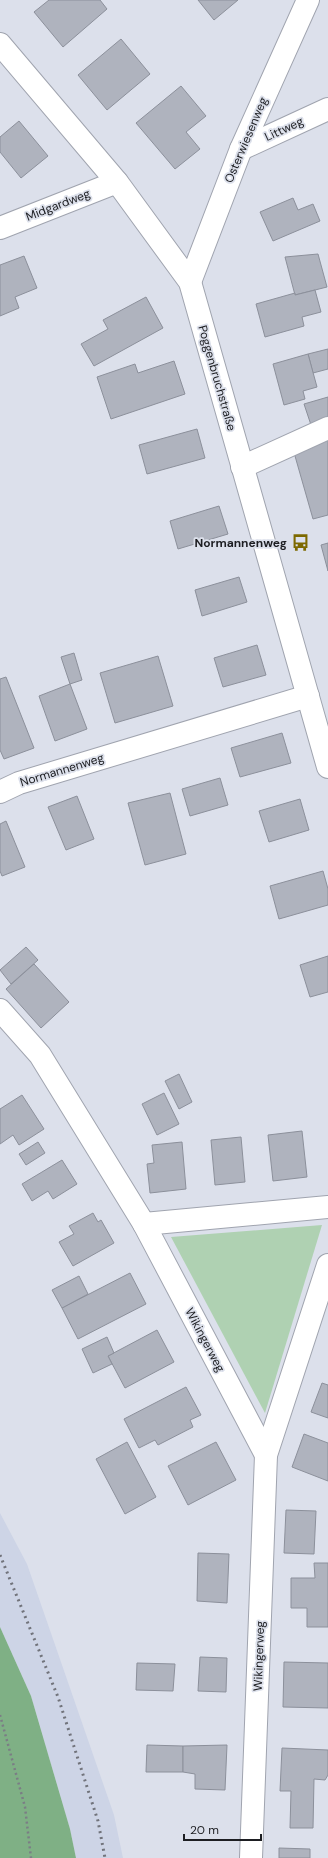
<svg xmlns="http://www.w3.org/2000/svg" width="328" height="1858" viewBox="0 0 328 1858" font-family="'DM Sans',sans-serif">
	<rect width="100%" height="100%" fill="#dce0eb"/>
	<polygon fill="#cdd4e6" points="0,1513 27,1564 114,1815 123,1858 76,1858 70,1829 31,1696 0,1627"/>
	<polygon fill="#afd1b2" points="322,1225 265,1413 171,1237"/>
	<polygon fill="#7fb085" points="0,1627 31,1696 70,1829 76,1858 0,1858"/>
	<g fill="#afb3be" stroke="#8c909b">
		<polygon points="49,0 100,0 107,9 63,47 34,12"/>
		<polygon points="198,0 238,0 214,20"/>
		<polygon points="121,39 150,74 107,110 78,75"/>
		<polygon points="181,86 206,116 186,132 200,149 175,169 136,123"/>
		<polygon points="19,121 48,156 21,178 0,152 0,137"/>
		<polygon points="293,198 298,210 313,204 320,221 273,241 260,212"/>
		<polygon points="318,254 327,287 295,295 285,257"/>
		<polygon points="24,256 37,288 15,297 19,308 0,316 0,265"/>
		<polygon points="315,290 321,312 302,317 304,326 265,337 256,304 295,293 295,295"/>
		<polygon points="146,297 163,328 94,366 81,344 108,329 103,320"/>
		<polygon points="328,349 328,369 313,373 308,354"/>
		<polygon points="308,354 317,387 303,391 305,399 284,405 273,364"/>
		<polygon points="174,361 185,394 111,419 97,377 135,364 138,373"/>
		<polygon points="328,397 328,418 311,425 304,404"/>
		<polygon points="197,429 205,458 147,474 139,445"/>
		<polygon points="328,439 328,515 313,519 293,449"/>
		<polygon points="219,506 228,534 178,549 170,521"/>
		<polygon points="328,543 328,571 321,545"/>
		<polygon points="239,577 247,602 202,616 195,590"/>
		<polygon points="257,645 266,675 223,687 214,658"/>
		<polygon points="74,653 82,680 70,684 61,657"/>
		<polygon points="158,656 173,706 115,723 100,673"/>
		<polygon points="6,677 34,748 4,759 0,750 0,679"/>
		<polygon points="70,684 87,729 55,741 39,696"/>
		<polygon points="282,733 291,763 240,777 231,748"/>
		<polygon points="220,778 228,805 190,816 182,789"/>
		<polygon points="170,793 186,854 145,865 128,803"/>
		<polygon points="77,796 94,839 66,850 48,807"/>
		<polygon points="300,799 309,830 269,842 259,811"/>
		<polygon points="6,821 25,867 2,876 0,871 0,824"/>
		<polygon points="323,871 328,889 328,905 279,919 270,886"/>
		<polygon points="26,947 38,960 11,984 0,970"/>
		<polygon points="328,956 328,992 310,997 300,965"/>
		<polygon points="34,964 69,1002 41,1028 6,989"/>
		<polygon points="179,1074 192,1102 179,1109 165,1081"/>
		<polygon points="164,1093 179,1124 157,1135 142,1104"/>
		<polygon points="22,1095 44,1129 19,1145 13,1135 0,1144 0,1109"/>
		<polygon points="302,1131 307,1177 273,1181 268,1135"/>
		<polygon points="241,1137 245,1182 215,1185 211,1140"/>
		<polygon points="38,1142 45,1153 26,1165 19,1154"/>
		<polygon points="182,1142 186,1189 150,1193 147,1164 154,1163 152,1145"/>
		<polygon points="62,1160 77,1184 53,1199 48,1191 32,1201 22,1184"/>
		<polygon points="93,1213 98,1222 101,1220 114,1243 73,1266 59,1242 74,1234 69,1226"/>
		<polygon points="130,1273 146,1304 78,1339 62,1308"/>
		<polygon points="79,1276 88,1294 62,1308 52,1290"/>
		<polygon points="157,1330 174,1362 125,1388 108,1356"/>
		<polygon points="107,1337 114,1353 108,1356 112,1364 93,1373 82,1349"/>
		<polygon points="322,1383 328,1385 328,1418 311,1412"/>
		<polygon points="186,1387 201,1415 190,1420 193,1427 158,1445 155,1440 139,1448 124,1419"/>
		<polygon points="304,1434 328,1443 328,1481 292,1467"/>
		<polygon points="127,1442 156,1497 125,1514 96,1459"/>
		<polygon points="216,1442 236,1480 188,1505 168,1466"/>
		<polygon points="286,1510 316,1511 314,1554 284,1553"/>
		<polygon points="198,1553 229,1554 227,1603 197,1601"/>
		<polygon points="314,1563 328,1563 328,1627 307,1627 307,1608 291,1608 291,1578 315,1578"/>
		<polygon points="200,1657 227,1658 226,1692 198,1691"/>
		<polygon points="284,1662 328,1663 328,1708 283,1707"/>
		<polygon points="137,1663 175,1664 173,1691 136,1690"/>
		<polygon points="147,1745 183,1746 183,1772 146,1772"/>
		<polygon points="227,1745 225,1790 195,1789 195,1774 183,1772 183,1746"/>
		<polygon points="282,1748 328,1750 328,1775 325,1780 314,1779 313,1828 290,1828 291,1791 280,1791"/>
		<polygon points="279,1848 310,1849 310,1858 279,1858"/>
	</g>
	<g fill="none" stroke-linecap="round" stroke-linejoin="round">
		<defs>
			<g id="minor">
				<polyline points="0,44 117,182 190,282 328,767"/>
				<polyline points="241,149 328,109"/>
				<polyline points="0,228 117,182"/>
				<polyline points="190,282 241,149 308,0"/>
				<polyline points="242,467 328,428"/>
				<polyline points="0,792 19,783 308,696"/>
				<polyline points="0,1010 40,1055 144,1224 266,1455"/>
				<polyline points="144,1224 328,1207"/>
				<polyline points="251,1858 266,1455 328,1265"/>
			</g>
		</defs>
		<use href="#minor" stroke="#a0a4af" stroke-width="24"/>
		<polyline stroke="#7b7d85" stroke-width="2.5" stroke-dasharray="2 3" stroke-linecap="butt" points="0,1715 25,1807 31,1858"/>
		<use href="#minor" stroke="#fff" stroke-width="22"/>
		<polyline stroke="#71737b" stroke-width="3" stroke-dasharray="2 4" stroke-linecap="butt" points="0,1555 58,1697 98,1821 105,1858"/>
	</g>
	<defs>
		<symbol id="bus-bare" viewBox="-9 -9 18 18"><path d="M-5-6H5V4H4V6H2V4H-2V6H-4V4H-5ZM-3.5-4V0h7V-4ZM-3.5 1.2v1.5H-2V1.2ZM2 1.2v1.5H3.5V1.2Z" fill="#7d6900" stroke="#dce0eb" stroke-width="2.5" paint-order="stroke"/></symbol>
	</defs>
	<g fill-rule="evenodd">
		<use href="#bus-bare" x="288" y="530" width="25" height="25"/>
	</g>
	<g text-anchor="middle" stroke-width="3.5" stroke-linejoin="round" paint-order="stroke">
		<g font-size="12" fill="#1d1e22" stroke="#dce0eb">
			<text transform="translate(284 129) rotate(-25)" y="4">Littweg</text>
			<text transform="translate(246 140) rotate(-67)" y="4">Osterwiesenweg</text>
			<text transform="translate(58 205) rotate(-21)" y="4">Midgardweg</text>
			<text transform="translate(217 378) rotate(74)" y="4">Poggenbruchstraße</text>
			<text transform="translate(62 770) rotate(-17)" y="4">Normannenweg</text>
			<text transform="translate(205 1340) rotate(62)" y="4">Wikingerweg</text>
			<text transform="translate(259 1656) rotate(-88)" y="4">Wikingerweg</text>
		</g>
		<g font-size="12" font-weight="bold" fill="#1d1e22" stroke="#dce0eb" text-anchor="end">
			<text x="287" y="547">Normannenweg</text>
		</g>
	</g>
	<path d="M184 1834v6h77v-6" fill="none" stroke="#1d1e22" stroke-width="2"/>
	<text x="190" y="1834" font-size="12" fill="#1d1e22" stroke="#dce0eb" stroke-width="3" paint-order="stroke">20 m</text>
</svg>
